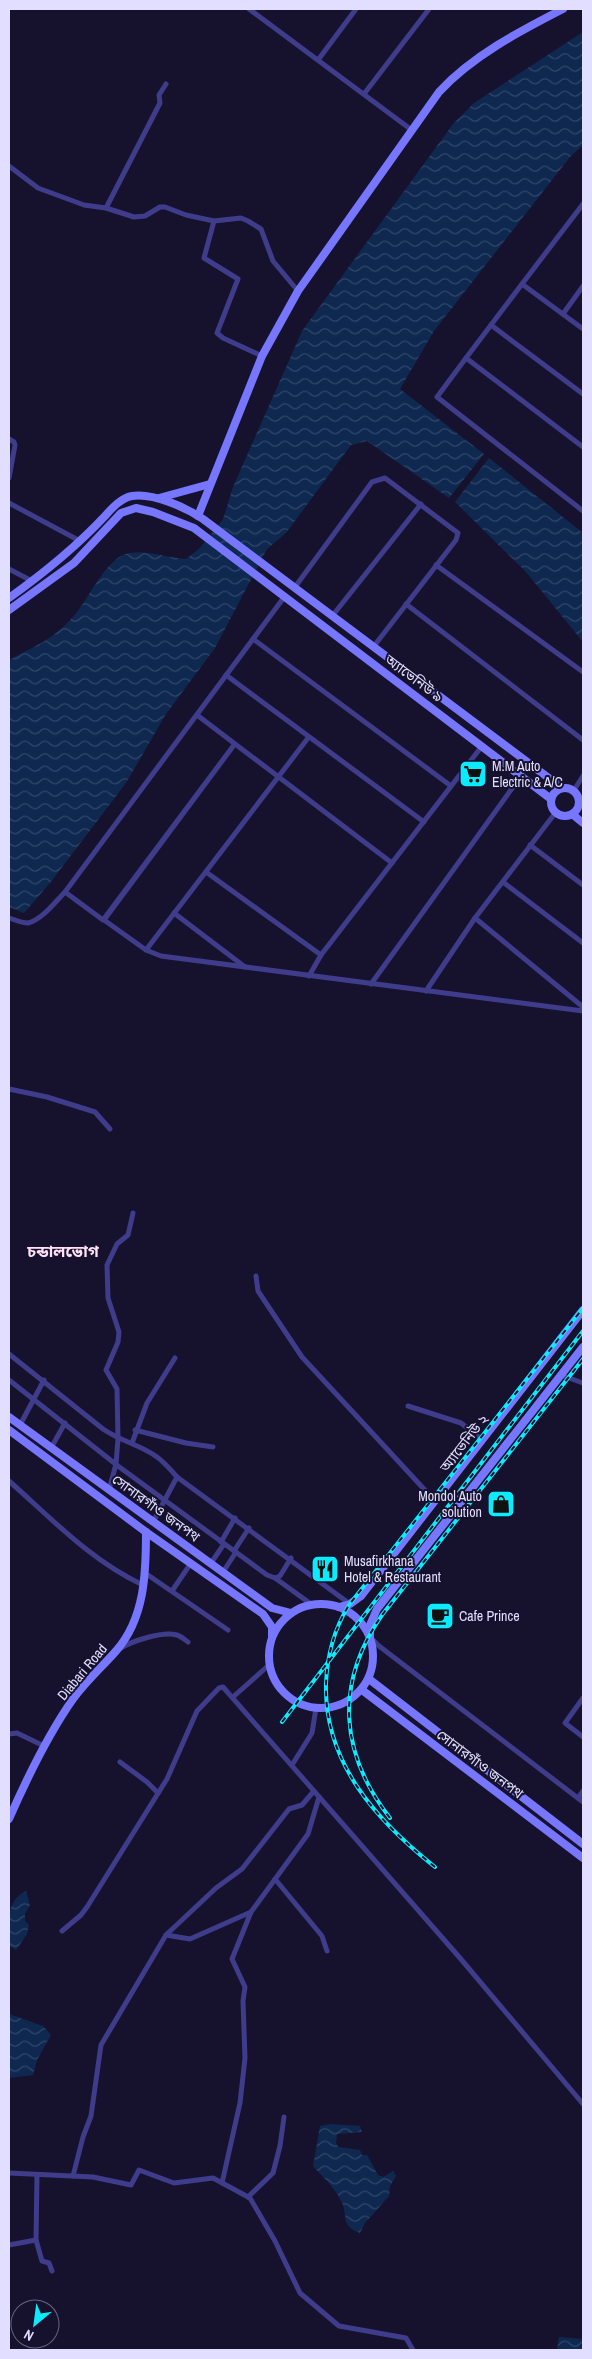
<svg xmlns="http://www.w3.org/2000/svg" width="592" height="2359" viewBox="0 0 592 2359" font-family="'Archivo Narrow','Noto Sans Bengali',sans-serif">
	<defs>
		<pattern id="water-waves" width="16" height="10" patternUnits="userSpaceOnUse" patternTransform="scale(1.25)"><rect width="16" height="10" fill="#0e2850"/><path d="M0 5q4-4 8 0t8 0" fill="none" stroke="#31476a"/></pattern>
	</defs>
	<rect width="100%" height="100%" fill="#16122d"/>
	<g fill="url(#water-waves)">
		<path d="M583,32V145L570,157L434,331L400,389L484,454L449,498L367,441L351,445L286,533L267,549L215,648L166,714L126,783L50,883L24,913L9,907V660C38,644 54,640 77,612C90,596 107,557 129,553C148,550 167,558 186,559L200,548L223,519L233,487L302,331L453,124L474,103Z"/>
		<polygon points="489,458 583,533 583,642 526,572 455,502"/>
		<path d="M26,1891L30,1905L25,1914V1921L29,1925L27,1934L16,1950L9,1946C9,1925 4,1902 26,1891Z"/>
		<polygon points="9,2014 43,2026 51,2035 37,2060 33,2075 9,2078"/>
		<path d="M331,2124L360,2126L362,2132L337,2134L336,2144L339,2147L360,2150L362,2155H367L378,2175L383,2177L393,2171L396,2176L390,2186L389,2196L365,2223L360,2233C339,2225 349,2216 341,2201C337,2190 321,2175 313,2166L320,2126Z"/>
		<polygon points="559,2337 583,2339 583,2350 557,2350"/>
	</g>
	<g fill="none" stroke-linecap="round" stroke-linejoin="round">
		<g stroke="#3f3d8b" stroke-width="5">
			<polyline points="249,9 413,131"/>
			<polyline points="318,60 356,9"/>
			<polyline points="364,94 429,9"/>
			<polyline points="9,166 38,188 84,205 106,208 134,217 145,216 160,207 165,207 186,215 214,221 241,218 248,221 261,229 273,261 298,291"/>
			<polyline points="106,208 160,103 159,95 166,84"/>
			<polyline points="214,221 204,258 238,279 217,333 223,338 262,356"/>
			<polyline points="522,284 583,204"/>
			<polyline points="563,314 583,286"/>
			<polyline points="491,325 583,394"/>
			<polyline points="583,329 522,284 466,358 583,447"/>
			<polyline points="466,358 437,397 583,511"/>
			<polyline points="9,439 14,442 15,445 9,478"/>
			<polyline points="9,503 80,541"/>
			<polyline points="436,565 583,672"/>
			<polyline points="9,569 32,581"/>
			<polyline points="295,587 372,482 385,478 458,533 456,540 374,646"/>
			<polyline points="406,604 583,740"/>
			<polyline points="333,615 421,504"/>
			<polyline points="253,639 451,786"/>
			<polyline points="226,675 424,822"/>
			<polyline points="197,715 392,863"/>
			<polyline points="574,790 583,776"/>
			<polyline points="530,845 583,885"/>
			<polyline points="206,872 321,955"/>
			<polyline points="503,882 583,943"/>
			<polyline points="65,892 103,920 234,745 104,920 146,950 161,956 583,1011"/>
			<polyline points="174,913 245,967"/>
			<path d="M9,918C15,920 22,923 28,923C42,920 56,901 65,892L285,596"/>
			<polyline points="475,918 583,1007"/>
			<polyline points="146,950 308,738"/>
			<polyline points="309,976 321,955 482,746"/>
			<polyline points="371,984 521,776"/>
			<polyline points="426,991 475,918 556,812"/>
			<polyline points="9,1089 47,1097 95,1112 110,1129"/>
			<polyline points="256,1276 258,1291 302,1357 435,1501"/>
			<path d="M9,1354L103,1429C120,1441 141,1445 157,1457C164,1462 171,1470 177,1477L350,1604"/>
			<polyline points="561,1375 583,1383"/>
			<polyline points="9,1380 118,1466 267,1575 275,1578 280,1576 291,1558"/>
			<polyline points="408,1406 461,1423 482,1440"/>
			<polyline points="20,1425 44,1380"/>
			<polyline points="135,1430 186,1443 213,1447"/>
			<polyline points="132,1443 147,1403 175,1358"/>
			<polyline points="51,1448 65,1423"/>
			<path d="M9,1481C51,1518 91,1561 143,1585"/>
			<polyline points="109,1490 116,1464 118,1439 117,1389 106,1370 118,1342 119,1332 108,1298 107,1265 117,1244 128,1235 133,1213"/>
			<polyline points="153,1522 177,1477"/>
			<polyline points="221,1542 235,1518"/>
			<polyline points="234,1551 249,1528"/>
			<polyline points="211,1563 224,1544"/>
			<polyline points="223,1572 236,1552"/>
			<polyline points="145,1573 228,1630"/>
			<polyline points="275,1578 311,1604"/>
			<polyline points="172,1591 191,1563"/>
			<polyline points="370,1637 379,1646 583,1802"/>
			<path d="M119,1649C132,1641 162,1631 177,1635C181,1636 185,1640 188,1642"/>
			<polyline points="233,1697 269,1665"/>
			<polyline points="583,1698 565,1723 583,1737"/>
			<polyline points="9,1734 17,1733 44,1746"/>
			<polyline points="120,1762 147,1782 158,1793"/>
			<polyline points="292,1765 312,1733 316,1708"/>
			<polyline points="578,1798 583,1791"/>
			<polyline points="275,1879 322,1936 327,1951"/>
			<polyline points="62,1931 81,1915 87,1907 167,1779 197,1711 219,1688 223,1687 460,1958 583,2104"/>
			<polyline points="166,1935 190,1939 251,1912"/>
			<polyline points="9,2173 93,2177 131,2185 139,2170 174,2183 213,2178 250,2198 275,2241 300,2293 339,2326 406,2338 413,2350"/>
			<polyline points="37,2175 36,2240 42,2261 49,2263 52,2271"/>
			<polyline points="73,2176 83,2137 91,2116 101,2045 166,1935 216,1888 242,1869 289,1809 302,1805 314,1791"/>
			<polyline points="222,2183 240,2103 245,2058 243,2001 245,1987 232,1959 251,1912 308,1834 319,1797"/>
			<polyline points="248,2197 273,2173 280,2146 284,2117"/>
			<polyline points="9,2245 36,2240"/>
		</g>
		<g stroke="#7676fe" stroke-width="8">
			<polyline points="159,498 210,484"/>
			<path d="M198,516L262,356L298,291L439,92C472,56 520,31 563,9"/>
			<path d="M9,598C44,573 76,547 105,516C112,508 121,498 132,496C154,493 185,507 203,519L562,788"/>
			<polyline points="9,610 74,563 121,513 136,508 153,512 194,528 551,799"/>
			<circle cx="565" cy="802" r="14"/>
			<polyline points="572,814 583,823"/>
			<polyline points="9,1417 272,1608 291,1613"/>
			<polyline points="9,1430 146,1532 263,1614 272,1627 272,1637"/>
			<circle cx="321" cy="1656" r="52"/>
			<polyline points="339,1607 350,1604 361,1596 583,1310"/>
			<polyline points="370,1637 370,1625 377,1609 583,1347"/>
			<polyline points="369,1679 583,1844"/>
			<polyline points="362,1690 583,1858"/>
			<path d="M9,1819C27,1778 47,1736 73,1699C86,1681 102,1667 116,1651C145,1618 146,1573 146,1532"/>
		</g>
		<defs>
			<g id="rail">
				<polyline points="282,1722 583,1331"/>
				<path d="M390,1818C340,1754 334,1684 382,1615L583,1359"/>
				<path d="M435,1867C377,1821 324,1763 326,1684C327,1656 334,1629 349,1605L583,1308"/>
			</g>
		</defs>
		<use href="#rail" stroke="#0bebfe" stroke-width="4"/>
		<use href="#rail" stroke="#16122d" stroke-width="2" stroke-dasharray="5.5" stroke-linecap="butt"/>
	</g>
	<defs>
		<symbol id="supermarket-square" viewBox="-11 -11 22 22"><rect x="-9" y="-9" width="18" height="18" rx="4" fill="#0bebfe" stroke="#16122d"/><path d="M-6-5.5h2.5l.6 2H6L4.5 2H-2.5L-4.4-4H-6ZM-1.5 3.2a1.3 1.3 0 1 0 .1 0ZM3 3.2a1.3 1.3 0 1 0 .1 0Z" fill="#111"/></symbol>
		<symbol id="shop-square" viewBox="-11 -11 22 22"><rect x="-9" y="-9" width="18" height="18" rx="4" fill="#0bebfe" stroke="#16122d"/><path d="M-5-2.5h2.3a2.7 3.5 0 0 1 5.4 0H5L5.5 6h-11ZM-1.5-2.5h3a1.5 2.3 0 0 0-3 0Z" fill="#111"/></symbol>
		<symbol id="restaurant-square" viewBox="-11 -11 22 22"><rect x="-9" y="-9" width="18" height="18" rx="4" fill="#0bebfe" stroke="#16122d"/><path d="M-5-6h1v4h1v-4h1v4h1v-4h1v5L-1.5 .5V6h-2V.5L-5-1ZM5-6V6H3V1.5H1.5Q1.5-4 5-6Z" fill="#111"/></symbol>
		<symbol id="cafe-square" viewBox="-11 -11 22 22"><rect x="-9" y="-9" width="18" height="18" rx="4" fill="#0bebfe" stroke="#16122d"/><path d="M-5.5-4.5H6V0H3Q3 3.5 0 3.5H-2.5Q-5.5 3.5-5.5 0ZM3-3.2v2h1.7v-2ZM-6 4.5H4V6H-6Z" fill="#111"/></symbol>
	</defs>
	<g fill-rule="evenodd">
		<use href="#supermarket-square" x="457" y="758" width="32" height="32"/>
		<use href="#shop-square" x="485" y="1488" width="32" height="32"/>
		<use href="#restaurant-square" x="309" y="1553" width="32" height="32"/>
		<use href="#cafe-square" x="424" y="1600" width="32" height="32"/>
	</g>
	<g text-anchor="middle" stroke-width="4" stroke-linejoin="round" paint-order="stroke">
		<g font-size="14" fill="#e1deff" stroke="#16122d">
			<text transform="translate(414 678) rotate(37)" y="5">অ্যাভেনিউ ৯</text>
			<text transform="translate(464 1443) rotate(-52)" y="5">অ্যাভেনিউ ২</text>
			<text transform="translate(156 1508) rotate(36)" y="5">সোনারগাঁও জনপথ</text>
			<text transform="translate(82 1672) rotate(-50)" y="5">Diabari Road</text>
			<text transform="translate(480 1764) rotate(37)" y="5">সোনারগাঁও জনপথ</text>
		</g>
		<g font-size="14" fill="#e1deff" stroke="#16122d" text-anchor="start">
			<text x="492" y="771">M.M Auto<tspan x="492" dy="16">Electric &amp; A/C</tspan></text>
			<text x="482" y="1501" text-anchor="end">Mondol Auto<tspan x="482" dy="16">solution</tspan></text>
			<text x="344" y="1566">Musafirkhana<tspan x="344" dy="16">Hotel &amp; Restaurant</tspan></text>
			<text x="459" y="1621">Cafe Prince</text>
		</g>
		<g font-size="16" font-weight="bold" fill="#ffe0f4" stroke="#16122d">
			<text x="63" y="1257">চন্ডালভোগ</text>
		</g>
	</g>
	<rect width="592" height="2359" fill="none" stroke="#e1deff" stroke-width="20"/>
	<g transform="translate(35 2324) rotate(209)"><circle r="24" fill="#16122d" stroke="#676481"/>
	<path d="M0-4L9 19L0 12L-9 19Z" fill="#0bebfe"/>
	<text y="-8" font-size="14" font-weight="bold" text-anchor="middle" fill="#e1deff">N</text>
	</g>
</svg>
